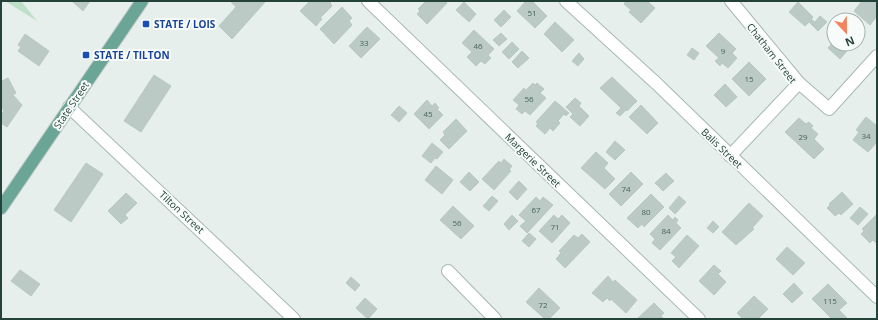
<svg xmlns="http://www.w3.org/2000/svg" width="878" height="320" viewBox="0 0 878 320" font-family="'Open Sans',sans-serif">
	<rect width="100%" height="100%" fill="#e6efeb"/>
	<polygon fill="#bfe0c8" points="5,1 21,1 37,21"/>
	<g fill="#bbcac4" stroke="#b8c9c2">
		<polygon points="72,1 90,1 83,11"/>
		<polygon points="230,1 266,1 232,39 219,26 236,7"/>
		<polygon points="310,1 332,1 330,3 332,6 320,18 322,19 316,26 300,11"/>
		<polygon points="426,1 445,1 447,3 427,24 417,14 420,11 418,9"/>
		<polygon points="526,1 532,1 547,16 535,28 517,11"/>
		<polygon points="626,1 647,1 655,8 641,23 629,12 631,10 624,4"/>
		<polygon points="862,1 877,1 877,16 870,25 854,11"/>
		<polygon points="464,2 476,14 469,22 456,10"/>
		<polygon points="798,2 813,17 811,19 815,22 820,16 827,22 818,31 809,22 805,26 789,12"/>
		<polygon points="342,7 352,18 349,21 352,25 334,44 320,29"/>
		<polygon points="504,10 511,17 501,27 494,20"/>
		<polygon points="555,22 574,40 562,52 544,34"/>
		<polygon points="367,27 380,39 361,58 349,46"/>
		<polygon points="474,30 494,49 488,55 491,58 485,64 481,61 476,66 467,57 472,52 462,43"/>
		<polygon points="501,33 507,39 499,46 493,40"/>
		<polygon points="719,33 736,49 732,53 737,58 728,68 722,63 720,66 715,61 719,58 706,46"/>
		<polygon points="25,34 49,51 39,66 18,51 21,47 18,45"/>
		<polygon points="834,41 834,44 853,44 840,59 828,48"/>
		<polygon points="512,42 519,49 509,59 502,52"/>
		<polygon points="692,48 699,53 694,60 687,55"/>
		<polygon points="522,51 529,58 518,68 512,62"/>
		<polygon points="579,53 584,59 578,66 572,61"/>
		<polygon points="749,62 766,79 749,96 732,79"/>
		<polygon points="154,75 171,86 141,132 124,121"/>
		<polygon points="612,77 637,101 627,111 626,110 620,116 616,113 621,108 600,88"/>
		<polygon points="8,78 16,93 13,95 22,105 7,127 1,123 1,115 4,111 1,107 1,79 2,81"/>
		<polygon points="533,83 535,85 537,83 544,89 540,93 546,98 530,115 525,111 522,114 516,109 519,105 513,100 524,88 526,90"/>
		<polygon points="725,84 737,97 726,107 714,95"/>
		<polygon points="575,98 581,103 579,106 589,116 580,126 570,117 573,114 566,107"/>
		<polygon points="427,100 432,106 435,103 439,108 437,109 443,115 429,129 414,114"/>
		<polygon points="555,101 569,113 566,116 564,114 558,121 560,123 553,131 550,128 545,134 536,126 538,123 536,122"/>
		<polygon points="641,105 658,123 647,134 629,117"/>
		<polygon points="399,106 407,113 399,122 391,115"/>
		<polygon points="866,117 877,126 877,142 868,152 853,140 859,132 856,130"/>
		<polygon points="799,118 806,124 809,122 813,126 811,128 818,134 814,139 824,149 814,159 785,132"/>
		<polygon points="456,119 467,131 449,149 440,140 445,135 443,132"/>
		<polygon points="615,141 625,150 615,160 606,152"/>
		<polygon points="432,143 443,152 437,159 435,158 431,163 422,156"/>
		<polygon points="596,152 608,163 604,168 615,179 605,189 581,168"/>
		<polygon points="504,159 512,166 509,170 511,171 494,190 482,179 499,161 501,163"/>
		<polygon points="86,163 103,174 71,222 54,210"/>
		<polygon points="436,166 453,180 442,194 425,180"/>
		<polygon points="469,172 479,182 470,191 460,182"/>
		<polygon points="631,172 643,184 621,206 609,194"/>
		<polygon points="666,173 674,181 663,191 655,183"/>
		<polygon points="519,181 527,189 517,200 509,192"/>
		<polygon points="842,192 853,204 841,215 839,213 835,216 827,208 830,205 829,204"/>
		<polygon points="126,193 137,203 125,215 128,218 121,224 108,211"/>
		<polygon points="651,194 664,207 644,227 642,224 638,228 627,218"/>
		<polygon points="492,196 498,201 489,211 483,206"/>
		<polygon points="679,196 686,202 675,214 669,208"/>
		<polygon points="536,197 540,201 543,197 553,205 527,233 520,226 526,221 519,215"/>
		<polygon points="749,203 763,216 752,228 754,229 736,245 722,232"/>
		<polygon points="453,206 474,226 461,239 440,220"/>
		<polygon points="860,207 868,214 858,225 850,218"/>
		<polygon points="877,214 877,244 873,240 870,243 861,234 864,231 862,229"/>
		<polygon points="512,215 518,221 509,230 504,224"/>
		<polygon points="554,215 558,219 562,215 570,223 552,243 539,231"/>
		<polygon points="668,215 673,220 675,217 678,220 676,223 681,228 660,250 652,243 655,239 650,234"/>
		<polygon points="713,221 719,227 713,233 707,228"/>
		<polygon points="529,233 536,239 529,247 522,241"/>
		<polygon points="582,234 590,242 565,268 556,259 561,253 559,251 574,235 578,238"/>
		<polygon points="687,235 699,246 679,268 672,261 676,257 671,253"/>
		<polygon points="787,247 805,263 793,275 776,259"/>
		<polygon points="714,265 721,271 718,274 726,282 714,295 699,281"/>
		<polygon points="20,270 40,284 31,296 11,281"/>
		<polygon points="608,276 613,282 615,280 637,300 626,313 611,299 610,301 607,298 603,302 592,293"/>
		<polygon points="351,277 360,285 355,291 346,283"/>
		<polygon points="794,283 803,293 792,303 783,294"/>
		<polygon points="828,284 847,303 839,310 848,319 832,319 812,299"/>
		<polygon points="539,288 560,308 549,319 545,319 526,302"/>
		<polygon points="754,296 768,309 758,319 743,319 737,313"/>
		<polygon points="365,298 377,309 368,319 356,308"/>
		<polygon points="654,303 664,313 661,316 663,318 637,319"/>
	</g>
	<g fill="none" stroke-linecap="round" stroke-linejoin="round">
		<defs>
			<g id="street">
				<polyline points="368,1 699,319"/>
				<polyline points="566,1 657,84 877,297"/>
				<polyline points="799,83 829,109 877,56"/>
				<polyline points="69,107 294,319"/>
				<polyline points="730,156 799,83 731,1"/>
				<polyline points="448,271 495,319"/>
			</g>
			<polyline id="primary" points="1,208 142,1"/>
		</defs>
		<use href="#street" stroke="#a8b8b2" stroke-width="14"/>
		<use href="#primary" stroke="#c2cac8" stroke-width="14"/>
		<use href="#street" stroke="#fff" stroke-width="12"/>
		<use href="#primary" stroke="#6aa596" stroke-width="12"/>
	</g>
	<g fill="#1a4fb4" stroke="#f7fbf9" stroke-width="1.5">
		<rect x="142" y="20" width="8" height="8" rx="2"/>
		<rect x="82" y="51" width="8" height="8" rx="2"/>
	</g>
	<g text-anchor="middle" stroke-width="4" stroke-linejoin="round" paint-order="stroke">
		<g font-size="8" fill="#4a645c">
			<text x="532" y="16">51</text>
			<text x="364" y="46">33</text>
			<text x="478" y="49">46</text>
			<text x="723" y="54">9</text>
			<text x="749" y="82">15</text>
			<text x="529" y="102">56</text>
			<text x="428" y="117">45</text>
			<text x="866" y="139">34</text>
			<text x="803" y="140">29</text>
			<text x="626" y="192">74</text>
			<text x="536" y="213">67</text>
			<text x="646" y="215">80</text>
			<text x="457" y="226">56</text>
			<text x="555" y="230">71</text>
			<text x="666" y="234">84</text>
			<text x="830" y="304">115</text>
			<text x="543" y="308">72</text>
		</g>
		<g font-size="10" font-weight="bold" fill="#164399" stroke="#f7fbf9" text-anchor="start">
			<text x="154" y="28">STATE / LOIS</text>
			<text x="94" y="59">STATE / TILTON</text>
		</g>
		<g font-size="10" fill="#24423a" stroke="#f7fbf9">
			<text transform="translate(772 53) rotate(52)" y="4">Chatham Street</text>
			<text transform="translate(71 105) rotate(-56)" y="4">State Street</text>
			<text transform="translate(722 148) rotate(44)" y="4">Balis Street</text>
			<text transform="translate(533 160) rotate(44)" y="4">Margerie Street</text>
			<text transform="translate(182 212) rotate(43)" y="4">Tilton Street</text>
		</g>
	</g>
	<rect width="878" height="320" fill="none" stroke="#24423a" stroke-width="4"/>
	<g transform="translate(846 32) rotate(158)"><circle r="19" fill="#f7fbf9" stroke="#a3b1ad"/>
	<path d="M0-3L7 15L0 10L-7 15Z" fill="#f4845f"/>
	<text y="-6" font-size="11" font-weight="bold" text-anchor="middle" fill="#24423a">N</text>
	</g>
</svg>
